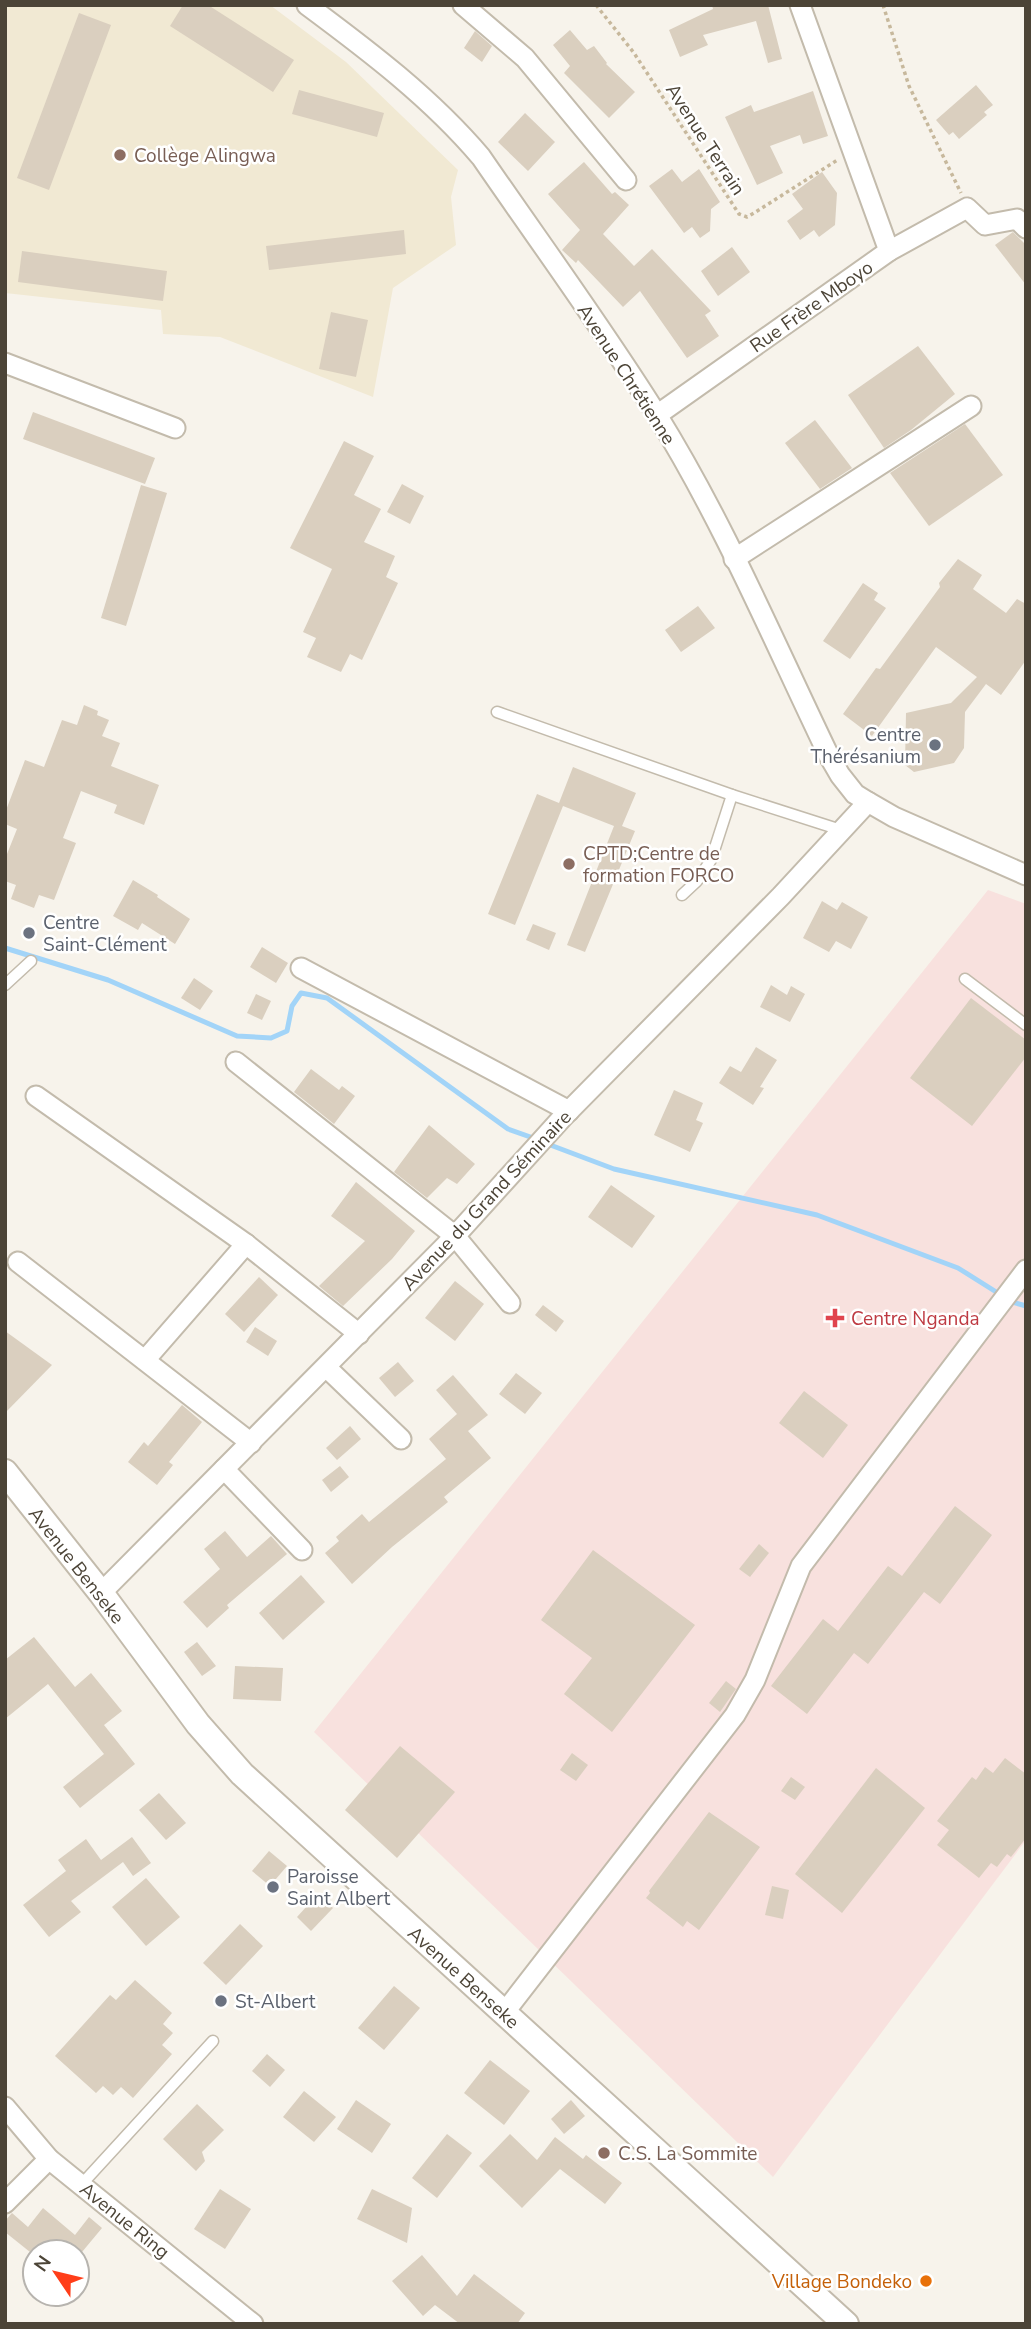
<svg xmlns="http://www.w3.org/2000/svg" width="1031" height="2329" viewBox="0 0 1031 2329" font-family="'Nunito Sans',sans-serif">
	<rect width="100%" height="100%" fill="#f7f3eb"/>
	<polygon fill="#f1e9d3" points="5,5 270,5 346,62 458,170 451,197 456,245 393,288 373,397 220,337 163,334 161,310 5,293"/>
	<polygon fill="#f8e1de" points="988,890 1026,904 1026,1840 773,2177 314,1732"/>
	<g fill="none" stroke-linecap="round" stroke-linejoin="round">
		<g stroke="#a2d4f8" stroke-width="5">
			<polyline points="5,948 108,980 237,1036 271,1038 287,1031 292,1006 301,993 327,998 508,1129 536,1139"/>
			<polyline points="545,1143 614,1169 817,1215 958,1268 1001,1295"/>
			<polyline points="1009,1301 1026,1306"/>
		</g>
	</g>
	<g fill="#dacfbf">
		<polygon points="183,5 208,5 294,60 273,92 170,26"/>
		<polygon points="712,5 768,5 782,59 768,63 756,21 703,35 708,45 680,57 669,30 713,9"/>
		<polygon points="79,13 111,25 49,190 17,178"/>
		<polygon points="570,30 587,50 594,46 607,63 606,64 635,92 609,118 564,73 570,66 553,45"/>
		<polygon points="475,31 492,46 482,62 464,48"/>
		<polygon points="976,85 993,105 984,112 987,115 959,139 953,132 949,135 936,120"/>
		<polygon points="299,90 384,113 377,137 292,114"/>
		<polygon points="813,91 828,136 803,144 800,135 770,146 783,173 757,185 725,117 751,105 754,112"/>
		<polygon points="525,113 555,142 528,171 498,142"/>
		<polygon points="584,162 612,194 615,192 629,205 603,234 634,266 652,249 711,311 705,315 719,336 687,358 640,291 623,307 578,260 576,263 562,250 580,230 548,194"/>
		<polygon points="672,169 682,182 699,169 720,202 711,209 710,231 700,238 692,227 684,233 649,186"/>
		<polygon points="822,172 837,193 835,225 819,237 814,230 800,240 787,221 803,209 792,194"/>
		<polygon points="404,230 406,254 269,270 266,246"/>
		<polygon points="1013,232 1026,245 1026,285 995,245"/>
		<polygon points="732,247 750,272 718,296 701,271"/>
		<polygon points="22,251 167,271 163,301 18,282"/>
		<polygon points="331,312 368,320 356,377 319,369"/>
		<polygon points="918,346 955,394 911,430 884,448 848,395"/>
		<polygon points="33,412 155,458 145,484 23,439"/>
		<polygon points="815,420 852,468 820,489 785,443"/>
		<polygon points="965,424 1003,475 929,526 890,473"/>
		<polygon points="344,441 374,456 354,495 381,509 364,542 395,556 386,577 398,583 362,660 350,654 341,672 307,657 316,638 303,632 332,569 290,548"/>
		<polygon points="402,484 424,496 410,524 387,512"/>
		<polygon points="141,485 167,493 126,626 101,618"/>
		<polygon points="958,559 982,575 973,589 1006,613 1017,599 1026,604 1026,660 1001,695 986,684 965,712 964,748 954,763 914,772 905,765 906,713 951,703 977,677 936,647 872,736 843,714 876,668 880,669 940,587 939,583"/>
		<polygon points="863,583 878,593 874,600 886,608 850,659 823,641"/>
		<polygon points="698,606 715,628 681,652 665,630"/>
		<polygon points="84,705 98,711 97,715 109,720 102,736 120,743 111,766 159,785 144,825 114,813 117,805 81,791 63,838 76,843 54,900 39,895 34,908 11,899 16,885 5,881 5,859 17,829 5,824 5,813 25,760 44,767 62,720 77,725"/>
		<polygon points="573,767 636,793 622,826 635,831 585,952 567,945 614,826 563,806 515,925 488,914 537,794 559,803"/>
		<polygon points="133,880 158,895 157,897 190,919 175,944 142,923 138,930 113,916"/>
		<polygon points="822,901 837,910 842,902 868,917 851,949 836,941 829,952 803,938"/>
		<polygon points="533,924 556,933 549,950 526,940"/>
		<polygon points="262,947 288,963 276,983 250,967"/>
		<polygon points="194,978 213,991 200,1010 181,998"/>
		<polygon points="771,985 787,995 791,986 805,994 790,1022 760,1007"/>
		<polygon points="256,994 271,1001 262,1020 247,1013"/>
		<polygon points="971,998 1026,1040 1026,1057 972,1126 910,1078"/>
		<polygon points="756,1047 777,1060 760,1087 764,1088 753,1105 719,1083 730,1066 741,1072"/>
		<polygon points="311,1069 339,1090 342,1086 355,1096 334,1124 294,1092"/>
		<polygon points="674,1090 703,1103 696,1120 703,1123 690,1152 654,1135"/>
		<polygon points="429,1125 475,1164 457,1184 447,1178 427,1198 394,1172"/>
		<polygon points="356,1182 415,1231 392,1259 343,1306 319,1286 365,1241 331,1216"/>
		<polygon points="611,1185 655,1216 632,1248 588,1217"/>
		<polygon points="259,1277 278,1295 244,1332 225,1314"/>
		<polygon points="455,1281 484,1304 455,1341 425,1318"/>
		<polygon points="543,1305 564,1321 556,1332 535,1315"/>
		<polygon points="255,1327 277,1341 268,1356 246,1342"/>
		<polygon points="5,1331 52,1365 5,1413"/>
		<polygon points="398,1362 414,1381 395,1397 379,1378"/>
		<polygon points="516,1373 542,1393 525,1414 499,1394"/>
		<polygon points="453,1375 488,1415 468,1431 491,1458 444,1497 448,1502 392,1547 352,1584 325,1553 339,1541 336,1537 362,1514 369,1522 446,1459 429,1439 457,1414 436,1390"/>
		<polygon points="804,1391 848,1425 823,1458 779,1423"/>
		<polygon points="182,1405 202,1422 169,1462 173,1465 157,1485 128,1462 144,1442 148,1446"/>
		<polygon points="350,1426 361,1439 337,1460 326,1448"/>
		<polygon points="340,1466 349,1477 331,1492 322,1480"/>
		<polygon points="955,1506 992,1535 940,1604 924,1592 868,1664 854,1653 807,1714 771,1686 823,1619 838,1631 888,1566 902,1576"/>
		<polygon points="225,1531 247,1557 271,1536 287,1554 227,1605 229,1608 207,1628 183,1602 220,1569 204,1549"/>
		<polygon points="759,1544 769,1553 750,1577 739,1569"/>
		<polygon points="593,1550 695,1625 612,1732 564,1694 592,1658 541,1620"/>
		<polygon points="301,1575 325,1602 283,1640 259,1613"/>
		<polygon points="34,1637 75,1687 91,1673 122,1711 104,1725 135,1764 80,1808 63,1787 104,1754 48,1684 5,1719 5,1660"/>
		<polygon points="197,1642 216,1666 202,1676 184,1652"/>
		<polygon points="235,1666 283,1668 281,1701 233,1699"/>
		<polygon points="726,1681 736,1689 720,1712 709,1703"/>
		<polygon points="400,1746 455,1792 397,1858 345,1810"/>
		<polygon points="572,1753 588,1765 576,1781 560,1770"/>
		<polygon points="1005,1758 1026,1774 1026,1838 1011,1857 1007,1854 997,1867 991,1863 979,1878 937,1845 949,1830 937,1821 972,1777 976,1780 985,1767 993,1773"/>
		<polygon points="876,1768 925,1808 842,1913 795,1874"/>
		<polygon points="791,1777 805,1787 795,1800 781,1791"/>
		<polygon points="159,1793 186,1823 166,1840 139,1810"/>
		<polygon points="709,1812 760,1847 699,1930 687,1921 683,1927 646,1898 650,1893 649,1891"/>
		<polygon points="132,1837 151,1863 133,1876 123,1862 71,1901 81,1912 49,1937 23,1905 66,1871 58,1860 86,1839 101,1860"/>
		<polygon points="269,1851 287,1866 270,1886 252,1871"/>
		<polygon points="146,1878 180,1917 146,1946 112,1907"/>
		<polygon points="772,1886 789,1890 783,1919 765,1915"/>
		<polygon points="318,1894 333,1908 311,1931 297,1917"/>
		<polygon points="240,1924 263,1946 226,1985 203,1963"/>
		<polygon points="135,1980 172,2013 163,2024 173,2033 162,2045 172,2054 133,2098 121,2087 113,2095 103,2086 96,2093 55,2056 110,1995 116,2000"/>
		<polygon points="394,1986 420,2008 384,2050 358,2028"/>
		<polygon points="267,2054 285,2070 270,2087 252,2071"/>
		<polygon points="490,2060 530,2091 504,2125 464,2093"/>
		<polygon points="304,2091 336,2117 314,2142 283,2117"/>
		<polygon points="356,2100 391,2124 372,2153 337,2129"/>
		<polygon points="571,2100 585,2116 564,2134 551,2119"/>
		<polygon points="197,2104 224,2130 202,2152 205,2161 196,2171 163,2139"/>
		<polygon points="447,2134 472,2153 437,2198 412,2178"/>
		<polygon points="510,2134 537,2160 555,2137 583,2159 586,2155 622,2183 605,2204 560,2169 522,2208 479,2166"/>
		<polygon points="220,2189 251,2209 225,2249 194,2229"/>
		<polygon points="372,2189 412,2208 407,2243 357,2219"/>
		<polygon points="43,2208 75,2235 89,2217 102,2228 82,2252 30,2252 5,2232 5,2221 12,2213 28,2227"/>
		<polygon points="422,2255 457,2296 474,2274 525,2313 517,2324 460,2324 435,2305 423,2316 392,2281"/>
	</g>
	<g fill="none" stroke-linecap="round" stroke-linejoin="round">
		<defs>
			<g id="service">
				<polyline points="497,712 732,795 841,830"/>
				<polyline points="682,895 697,881 711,860 732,795"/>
				<polyline points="965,979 1026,1025"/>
				<polyline points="5,985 31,961"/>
				<polyline points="81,2185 213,2041"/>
			</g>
			<g id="minor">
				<path d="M307,5C369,51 431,98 481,157C540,243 602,327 657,415C724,523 774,642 829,756L840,775L855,794L868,802L894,817L1026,875"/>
				<polyline points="463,5 525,58 626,180"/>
				<polyline points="889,251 967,208 985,225 1017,219 1026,228"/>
				<polyline points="5,363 175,428"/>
				<polyline points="657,415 889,251 800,5"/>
				<polyline points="734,559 971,406"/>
				<polyline points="301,968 569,1111"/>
				<polyline points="236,1062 455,1236 510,1303"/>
				<polyline points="36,1096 246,1244 359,1334"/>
				<polyline points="18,1262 251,1443"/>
				<polyline points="145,1360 246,1244"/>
				<polyline points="327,1368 401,1439"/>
				<polyline points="224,1469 302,1550"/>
				<polyline points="101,1593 455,1236 562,1118 781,896 868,802"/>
				<polyline points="504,2013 735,1715 755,1680 801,1566 1026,1270"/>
				<polyline points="5,2107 49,2159 253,2324"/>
				<polyline points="5,2203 49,2159"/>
			</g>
			<polyline id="tertiary" points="5,1472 101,1593 198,1724 242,1774 846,2324"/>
		</defs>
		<use href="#service" stroke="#c3bbac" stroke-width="13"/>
		<use href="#minor" stroke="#c3bbac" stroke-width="23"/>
		<use href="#tertiary" stroke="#c3bbac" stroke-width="28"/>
		<g stroke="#c7b89c" stroke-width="3.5" stroke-dasharray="3.5 3.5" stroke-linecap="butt">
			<polyline points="596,5 634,53 739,214 747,217 754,213 839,159"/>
			<polyline points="883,5 909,86 961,193"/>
		</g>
		<use href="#service" stroke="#fff" stroke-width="10"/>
		<use href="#minor" stroke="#fff" stroke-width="19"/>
		<use href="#tertiary" stroke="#fff" stroke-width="24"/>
	</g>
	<g fill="#8d6e63" stroke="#fff" stroke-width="2.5">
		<circle cx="120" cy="155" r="7"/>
		<circle cx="569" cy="864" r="7"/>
		<circle cx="604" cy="2153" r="7"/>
	</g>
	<g fill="#6b7280" stroke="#fff" stroke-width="2.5">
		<circle cx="935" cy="745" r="7"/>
		<circle cx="29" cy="933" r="7"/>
		<circle cx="273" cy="1887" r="7"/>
		<circle cx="221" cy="2001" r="7"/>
	</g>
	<path fill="#e0444e" stroke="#fff" stroke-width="2.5" d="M831.5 1307.5h7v7h7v7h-7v7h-7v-7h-7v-7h7z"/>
	<circle fill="#e8710a" stroke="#fff" stroke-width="2.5" cx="926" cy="2281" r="7"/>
	<g text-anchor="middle" stroke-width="5" stroke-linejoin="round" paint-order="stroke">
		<g font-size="19" fill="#4c4437" stroke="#fff">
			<text transform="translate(706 139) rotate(57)" y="7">Avenue Terrain</text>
			<text transform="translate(811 306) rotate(-35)" y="7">Rue Frère Mboyo</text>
			<text transform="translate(627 374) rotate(57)" y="7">Avenue Chrétienne</text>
			<text transform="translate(486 1200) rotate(-47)" y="7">Avenue du Grand Séminaire</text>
			<text transform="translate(77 1565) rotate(52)" y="7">Avenue Benseke</text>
			<text transform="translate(464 1977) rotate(42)" y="7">Avenue Benseke</text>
			<text transform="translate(125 2220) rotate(39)" y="7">Avenue Ring</text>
		</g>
		<g font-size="19" fill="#785e54" stroke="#fff" text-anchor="start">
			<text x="134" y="162">Collège Alingwa</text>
			<text x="583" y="860">CPTD;Centre de<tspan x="583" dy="22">formation FORCO</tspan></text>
			<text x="618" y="2160">C.S. La Sommite</text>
		</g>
		<g font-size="19" fill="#5b616d" stroke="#fff" text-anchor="start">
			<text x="921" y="741" text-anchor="end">Centre<tspan x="921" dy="22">Thérésanium</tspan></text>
			<text x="43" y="929">Centre<tspan x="43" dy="22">Saint-Clément</tspan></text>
			<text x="287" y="1883">Paroisse<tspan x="287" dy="22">Saint Albert</tspan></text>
			<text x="235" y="2008">St-Albert</text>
		</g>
		<g font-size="19" fill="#be3a42" stroke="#fff" text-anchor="start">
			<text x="851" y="1325">Centre Nganda</text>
		</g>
		<g font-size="19" fill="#c56008" stroke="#fff" text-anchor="end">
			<text x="912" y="2288">Village Bondeko</text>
		</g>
	</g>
	<rect width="1031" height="2329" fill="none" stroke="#4c4437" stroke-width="14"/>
	<g transform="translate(56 2273) rotate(305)"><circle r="33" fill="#ffffff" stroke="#b7b4af" stroke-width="2"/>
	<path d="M0-5L12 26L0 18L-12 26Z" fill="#ff3e19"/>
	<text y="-10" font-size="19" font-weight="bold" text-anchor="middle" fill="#4c4437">N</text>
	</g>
</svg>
